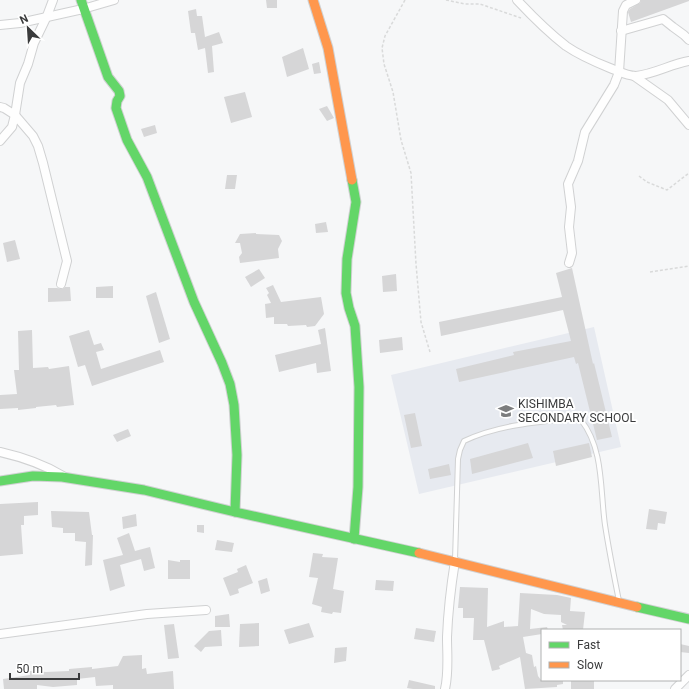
<svg xmlns="http://www.w3.org/2000/svg" width="689" height="689" viewBox="0 0 689 689" font-family="Roboto,sans-serif">
	<rect width="100%" height="100%" fill="#f6f7f8"/>
	<polygon fill="#e7eaf0" points="594,327 621,447 419,494 391,375"/>
	<g fill="#d6d6d7">
		<polygon points="266,0 277,0 277,8 267,8"/>
		<polygon points="641,0 689,0 689,1 631,22 628,12 630,9 640,3"/>
		<polygon points="196,9 197,16 202,16 205,37 219,32 223,43 212,46 214,72 208,73 205,48 198,50 195,33 191,33 188,11"/>
		<polygon points="303,48 309,69 287,77 282,57"/>
		<polygon points="319,62 321,73 314,74 312,64"/>
		<polygon points="245,92 252,117 231,123 224,97"/>
		<polygon points="327,106 334,118 327,121 319,109"/>
		<polygon points="155,125 157,133 144,137 141,129"/>
		<polygon points="227,175 237,175 235,189 225,189"/>
		<polygon points="326,222 328,232 316,233 315,224"/>
		<polygon points="256,233 256,234 279,235 282,241 278,249 279,258 240,263 239,257 242,253 240,243 235,243 240,234"/>
		<polygon points="15,240 20,259 7,262 3,243"/>
		<polygon points="572,268 593,364 594,363 612,437 597,440 578,363 576,364 574,357 459,382 456,369 514,355 513,352 571,341 563,310 441,336 439,322 562,297 556,273"/>
		<polygon points="259,269 265,278 251,287 245,277"/>
		<polygon points="396,274 397,291 383,292 382,276"/>
		<polygon points="273,285 281,302 321,297 324,314 315,326 307,327 306,325 288,326 287,324 274,324 274,317 266,318 265,304 271,303 267,295 269,293 266,288"/>
		<polygon points="113,286 113,298 96,298 96,287"/>
		<polygon points="65,287 70,287 71,301 48,302 48,288 57,288 62,289"/>
		<polygon points="156,292 170,339 159,343 146,296"/>
		<polygon points="325,328 331,371 317,373 316,363 279,372 275,355 321,344 318,330"/>
		<polygon points="32,330 33,368 48,367 49,369 69,366 74,405 57,407 56,405 36,407 36,408 18,410 18,408 0,409 0,395 17,394 14,370 19,370 18,331"/>
		<polygon points="89,330 94,345 101,343 104,350 96,352 101,369 160,350 164,362 92,386 85,365 78,367 69,336"/>
		<polygon points="402,337 403,350 380,353 379,340"/>
		<polygon points="415,413 422,446 411,448 404,415"/>
		<polygon points="128,429 131,436 117,442 113,435"/>
		<polygon points="528,443 533,458 472,474 470,459"/>
		<polygon points="589,443 592,457 556,466 553,451"/>
		<polygon points="449,464 451,475 430,479 428,469"/>
		<polygon points="38,502 38,515 24,516 24,525 21,525 23,554 0,556 0,504"/>
		<polygon points="649,509 667,512 665,524 658,523 657,530 646,529"/>
		<polygon points="51,511 89,512 92,535 93,535 92,565 85,566 86,542 75,541 75,533 63,533 63,528 52,527"/>
		<polygon points="136,514 137,526 123,529 122,517"/>
		<polygon points="197,525 204,525 204,533 197,532"/>
		<polygon points="129,533 135,551 150,547 155,568 144,571 141,559 120,565 125,586 110,591 103,560 123,555 117,538"/>
		<polygon points="217,540 234,543 232,552 215,550"/>
		<polygon points="313,553 323,554 322,557 338,558 333,589 344,591 341,613 333,612 332,614 321,612 322,607 312,604 318,578 309,577"/>
		<polygon points="168,560 180,562 180,560 190,560 190,579 168,579"/>
		<polygon points="246,565 253,583 238,589 239,593 230,596 223,578 238,572 237,569"/>
		<polygon points="267,578 270,591 261,594 258,581"/>
		<polygon points="376,580 394,581 393,591 375,590"/>
		<polygon points="460,587 488,588 487,627 504,621 504,627 518,626 520,593 557,595 571,598 570,611 585,612 583,630 563,630 562,625 567,625 561,622 561,615 544,614 531,609 530,629 547,627 548,630 542,630 542,634 523,637 526,653 532,655 534,667 536,666 538,676 541,680 563,680 563,684 557,685 557,687 525,689 520,657 499,666 500,669 492,671 484,640 473,640 474,618 463,618 463,608 458,608"/>
		<polygon points="229,614 230,627 215,627 215,616"/>
		<polygon points="259,623 259,646 239,647 240,624"/>
		<polygon points="309,623 314,637 289,644 284,630"/>
		<polygon points="174,624 179,658 168,659 164,625"/>
		<polygon points="416,628 436,631 434,642 414,639"/>
		<polygon points="221,630 222,646 205,647 201,652 194,646 209,631"/>
		<polygon points="680,644 689,646 689,653 680,652"/>
		<polygon points="347,647 346,661 334,663 335,648"/>
		<polygon points="142,655 142,669 146,668 147,674 173,671 174,689 113,689 113,685 96,686 95,677 77,679 77,685 53,687 37,685 37,689 4,689 3,679 30,675 30,671 46,672 69,671 69,669 92,667 92,669 118,666 123,656"/>
		<polygon points="409,680 435,686 435,689 413,689 407,688"/>
		<rect x="571" y="680" width="23" height="9"/>
	</g>
	<g fill="none" stroke-linecap="round" stroke-linejoin="round">
		<defs>
			<path id="lane" d="M455,560L458,459L460,450L464,441C497,425 538,422 574,418L581,420C604,449 600,490 605,525C609,551 614,576 619,601"/>
			<g id="street">
				<path d="M517,0C532,16 548,32 566,46C579,55 595,62 610,68C618,71 627,76 636,76C655,74 671,64 689,61"/>
				<polyline points="0,25 20,23 83,9 114,0"/>
				<polyline points="621,31 663,19 673,27 684,35 689,40"/>
				<polyline points="634,76 668,100 689,125"/>
				<polyline points="0,107 4,108 15,115 33,136 38,146 43,163 67,261 61,284"/>
				<polyline points="0,141 12,127 15,115 20,83 28,64 34,43 47,16 53,0"/>
				<polyline points="569,263 572,253 569,227 571,207 568,184 578,161 585,132 614,85 619,72 623,11 626,5 636,0"/>
				<path d="M0,452C22,457 43,464 63,476"/>
				<polyline points="0,634 147,614 206,610"/>
				<path d="M445,689C449,672 447,654 447,637C448,611 451,586 455,561"/>
				<polyline points="675,689 689,675"/>
			</g>
			<g id="fast">
				<polyline points="81,0 108,77 119,91 120,96 117,101 116,108 127,140 147,177 194,302 222,363 230,384 234,405 237,455 235,512"/>
				<polyline points="352,180 356,202 347,259 346,293 349,308 355,326 359,387 358,487 354,539"/>
				<polyline points="0,481 33,476 62,477 144,490 235,512 419,553"/>
				<polyline points="637,607 689,619"/>
			</g>
			<g id="slow">
				<polyline points="313,0 328,48 352,180"/>
				<polyline points="419,553 637,607"/>
			</g>
		</defs>
		<use href="#lane" stroke="#d0d1d2" stroke-width="6"/>
		<use href="#street" stroke="#d0d1d2" stroke-width="10"/>
		<use href="#fast" stroke="#d0d1d2" stroke-width="11"/>
		<use href="#slow" stroke="#d0d1d2" stroke-width="11"/>
		<g stroke="#d9dada" stroke-width="1.5" stroke-dasharray="3 2" stroke-linecap="butt">
			<polyline points="405,0 385,36 382,48 384,64 393,92 401,140 411,173 416,264 421,322 430,352"/>
			<polyline points="446,0 465,4 480,4 521,18"/>
			<polyline points="639,176 647,182 667,190 689,173"/>
			<polyline points="650,272 689,266"/>
		</g>
		<use href="#lane" stroke="#fefefe" stroke-width="4"/>
		<use href="#street" stroke="#fefefe" stroke-width="8"/>
		<use href="#fast" stroke="#63d668" stroke-width="9"/>
		<use href="#slow" stroke="#ff974d" stroke-width="9"/>
	</g>
	<defs>
		<symbol id="school-bare" viewBox="-9 -9 18 18"><path d="M0-5L7-2L0 1L-7-2ZM-4 1L0 2.5L4 1V4Q0 6-4 4Z" fill="#7c7d7e" stroke="#fff" stroke-width="2.5" paint-order="stroke"/></symbol>
	</defs>
	<g fill-rule="evenodd">
		<use href="#school-bare" x="495" y="400" width="22" height="22"/>
	</g>
	<g text-anchor="middle" stroke-width="4" stroke-linejoin="round" paint-order="stroke">
		<g font-size="12" fill="#3a3b3c" stroke="#fff" text-anchor="start">
			<text x="518" y="408">KISHIMBA<tspan x="518" dy="14">SECONDARY SCHOOL</tspan></text>
		</g>
	</g>
	<rect x="541" y="629" width="140" height="52" fill="#ffffff" stroke="#b0b1b1"/>
	<rect x="549" y="642" width="20" height="6" fill="#63d668" stroke="#b0b1b1"/>
	<text x="577" y="649" font-size="12" fill="#3a3b3c">Fast</text>
	<rect x="549" y="662" width="20" height="6" fill="#ff974d" stroke="#b0b1b1"/>
	<text x="577" y="669" font-size="12" fill="#3a3b3c">Slow</text>
	<g transform="translate(28 28) rotate(335)" stroke="#ffffff" stroke-width="3" paint-order="stroke">
	<path d="M0-3L7 15L0 10L-7 15Z" fill="#3a3b3c"/>
	<text y="-6" font-size="11" font-weight="bold" text-anchor="middle" fill="#3a3b3c">N</text>
	</g>
	<path d="M10 673v6h69v-6" fill="none" stroke="#3a3b3c" stroke-width="2"/>
	<text x="16" y="673" font-size="12" fill="#3a3b3c" stroke="#ffffff" stroke-width="3" paint-order="stroke">50 m</text>
</svg>
